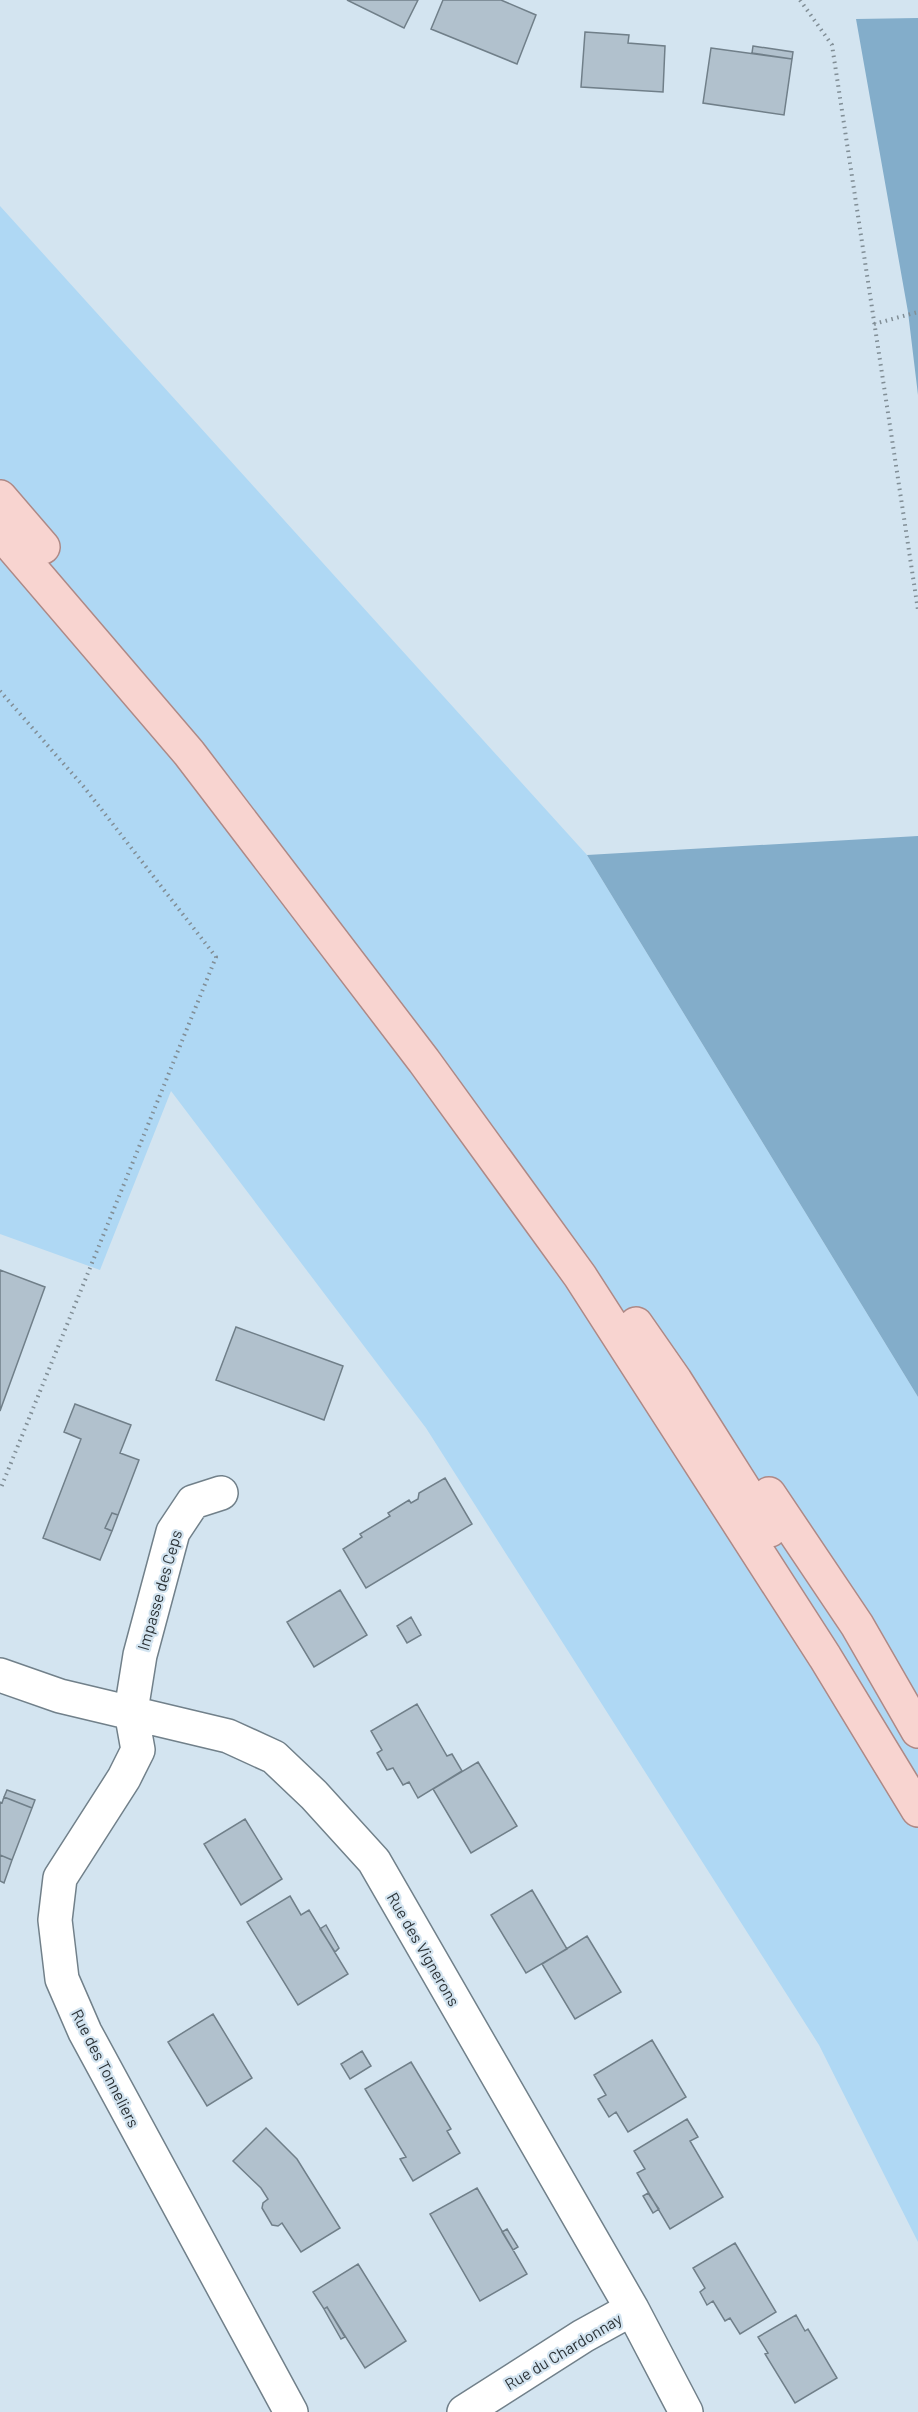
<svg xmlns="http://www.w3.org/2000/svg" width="918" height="2412" font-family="Barlow,sans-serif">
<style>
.green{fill:#afd8f4}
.forest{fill:#83adca}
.building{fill:#b1c1cd;stroke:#707f89;stroke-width:1.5}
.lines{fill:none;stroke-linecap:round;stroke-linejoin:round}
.minor-casing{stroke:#71808a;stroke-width:36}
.major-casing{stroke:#ae8986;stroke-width:36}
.path{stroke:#818e96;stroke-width:4;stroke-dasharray:1.5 4.5;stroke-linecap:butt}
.minor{stroke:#fff;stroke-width:33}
.major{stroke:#f8d4d0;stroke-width:33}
.labels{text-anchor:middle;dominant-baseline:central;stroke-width:4.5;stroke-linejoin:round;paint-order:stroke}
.street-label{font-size:16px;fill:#2c3337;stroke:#d3e4f0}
</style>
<rect width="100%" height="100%" fill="#d3e4f0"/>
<!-- green -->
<path class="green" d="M0,206L587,855L918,1397V2242L819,2045L426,1428L171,1091L100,1270L0,1234Z"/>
<!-- forest -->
<path class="forest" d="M918,18V395L908,312L856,19Z
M918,836V1397L587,855Z"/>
<!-- building -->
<path class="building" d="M347,0H418L404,28Z
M443,0H501L536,15L517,64L431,29Z
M585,32L629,35L628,43L665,46L663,92L581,87Z
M753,46L793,52L792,59L752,53Z
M711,48L792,59L784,115L703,103Z
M0,1270L45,1287L0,1411Z
M236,1327L343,1366L324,1420L216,1380Z
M75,1404L131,1425L120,1453L139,1460L118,1515L112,1513L105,1528L112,1531L100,1560L43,1538L81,1439L64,1432Z
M445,1478L472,1524L366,1588L343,1549L362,1537L360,1534L390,1516L388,1513L409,1500L411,1503L418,1499L419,1493Z
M112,1513L118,1515L112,1531L105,1528Z
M340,1590L367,1635L314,1667L287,1622Z
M411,1617L421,1635L407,1643L397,1626Z
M417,1704L447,1756L452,1754L462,1771L418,1798L409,1782L403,1785L393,1768L387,1770L377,1753L382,1750L371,1731Z
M478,1762L517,1826L471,1853L433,1789Z
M7,1790L35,1800L32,1808L4,1797Z
M4,1797L32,1808L12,1860L0,1855V1802L2,1803Z
M245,1819L282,1879L241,1905L204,1844Z
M0,1855L12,1860L4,1883L0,1881Z
M532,1890L567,1949L526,1973L491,1915Z
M290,1896L301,1915L309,1910L348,1974L298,2005L247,1922Z
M326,1925L339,1948L335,1952L320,1929Z
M587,1936L621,1992L575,2019L542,1964Z
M213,2014L252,2078L207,2106L168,2042Z
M652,2040L686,2097L628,2132L616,2112L609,2117L598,2099L606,2095L594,2075Z
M362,2051L371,2066L350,2079L341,2064Z
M411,2062L451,2129L447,2131L460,2153L413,2181L400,2159L406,2157L365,2089Z
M687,2119L698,2137L690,2141L723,2197L670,2229L637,2173L645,2169L634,2151Z
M266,2128L297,2159L340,2228L301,2252L282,2223L278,2226L272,2225L262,2208L263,2203L268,2199L261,2188L233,2161Z
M477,2188L527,2274L480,2301L430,2214Z
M648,2193L659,2209L653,2213L643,2196Z
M507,2229L518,2247L513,2250L502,2232Z
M735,2243L776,2312L740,2334L730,2318L725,2321L713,2301L707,2305L700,2292L705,2288L693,2268Z
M358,2264L406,2341L365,2368L327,2307L324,2309L313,2292Z
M327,2307L345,2337L341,2339L324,2309Z
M796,2315L805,2331L808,2329L837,2378L795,2403L765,2354L768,2353L758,2337Z"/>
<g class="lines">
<!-- minor casing -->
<g class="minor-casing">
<path id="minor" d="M221,1493L193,1502L173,1532L140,1655L131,1711L138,1750L124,1778L60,1878L55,1920L62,1979L85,2032L291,2412
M0,1675L60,1696L228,1736L274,1757L314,1795L374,1861L632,2309L686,2412
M464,2412L583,2336L632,2309"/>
</g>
<!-- major casing -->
<g class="major-casing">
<path id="major" d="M0,497L43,547
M0,532L189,753L424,1061L580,1276L825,1657L918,1810
M636,1324L675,1380L770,1530
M769,1494L857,1625L918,1731"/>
</g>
<!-- path -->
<path class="path" d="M800,0L832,45L918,610
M874,324L918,312
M0,691L84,787L216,957L0,1490"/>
<!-- minor -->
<use href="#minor" class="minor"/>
<!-- major -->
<use href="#major" class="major"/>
</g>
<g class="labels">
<!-- street labels -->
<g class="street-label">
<text transform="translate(159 1590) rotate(-74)">Impasse des Ceps</text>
<text transform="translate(424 1949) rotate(60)">Rue des Vignerons</text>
<text transform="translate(106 2068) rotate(63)">Rue des Tonneliers</text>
<text transform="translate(563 2351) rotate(-31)">Rue du Chardonnay</text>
</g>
</g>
</svg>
